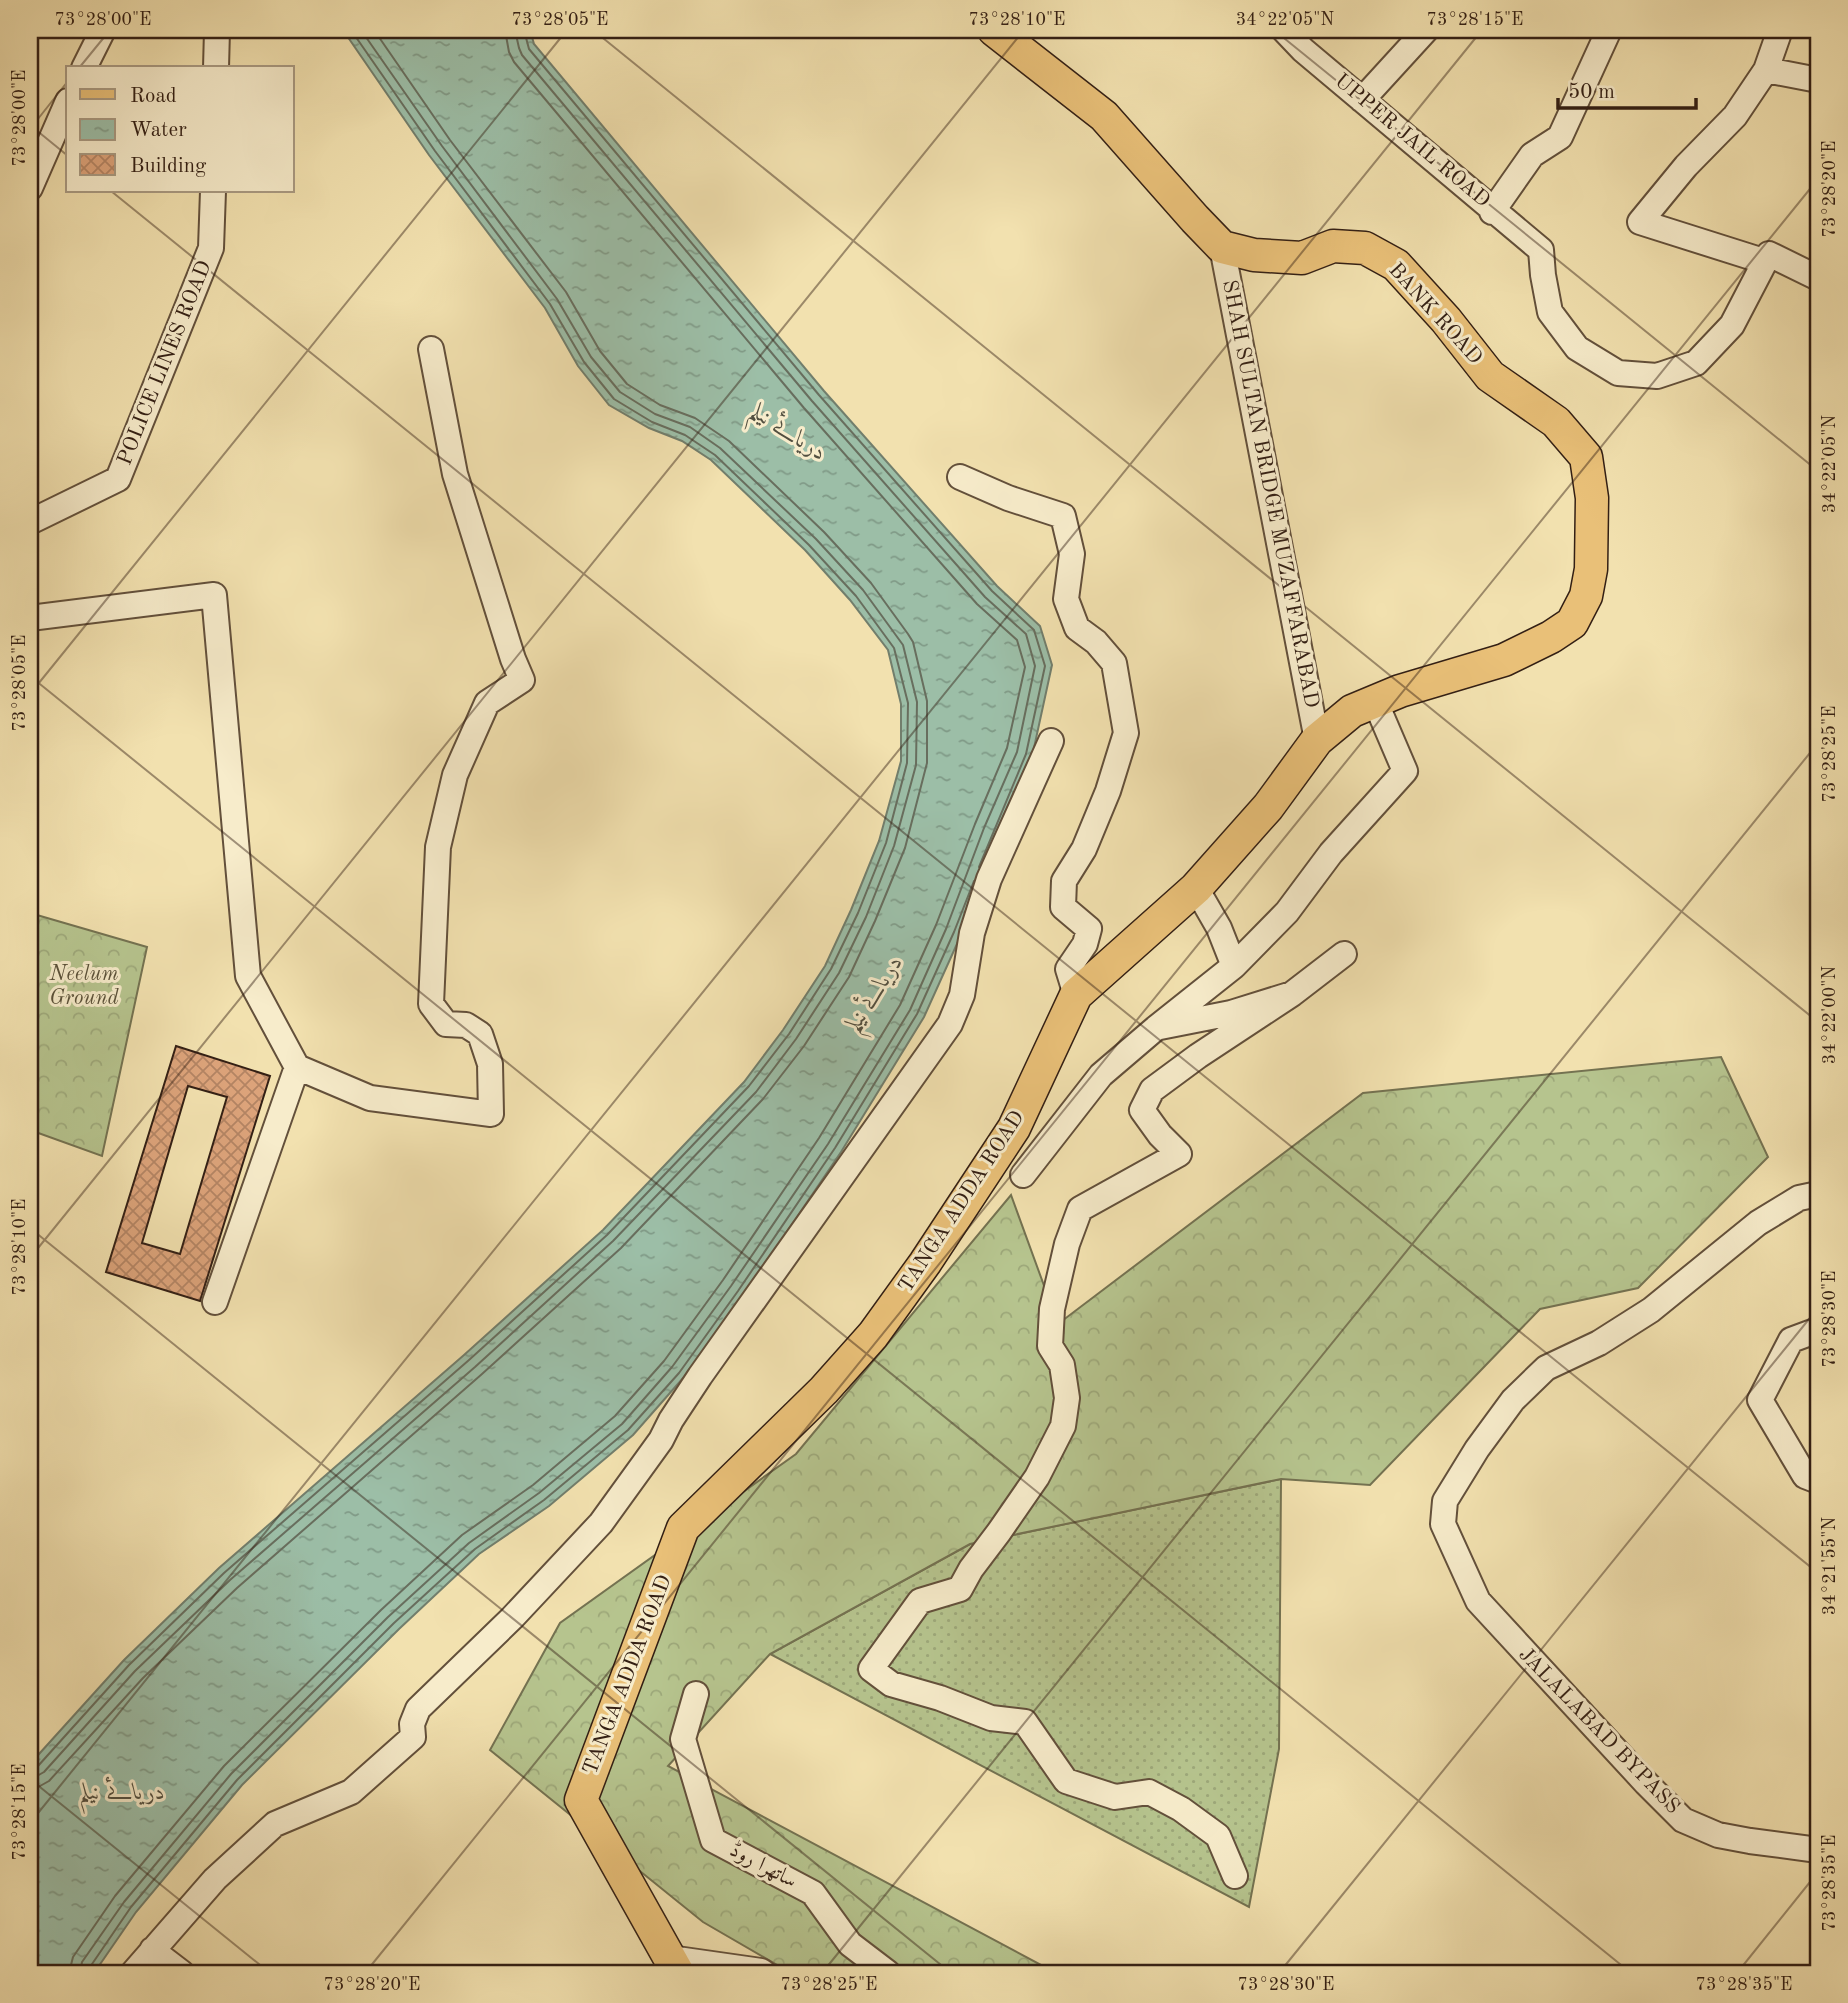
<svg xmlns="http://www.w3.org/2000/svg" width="1848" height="2003" font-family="'Old Standard TT',Amiri,serif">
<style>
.grass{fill:url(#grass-dots);stroke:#747251;stroke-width:2}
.forest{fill:url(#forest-crowns);stroke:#747251;stroke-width:2}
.water{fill:url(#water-ripples);stroke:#727e6c;stroke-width:2}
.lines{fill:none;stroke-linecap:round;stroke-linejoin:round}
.shore{stroke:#686e5e;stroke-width:2}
.building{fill:url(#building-cross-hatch);stroke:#331f14;stroke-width:2;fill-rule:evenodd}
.minor-casing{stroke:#63503b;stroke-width:28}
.major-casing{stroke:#331f14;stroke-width:35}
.minor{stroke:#f7eccb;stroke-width:24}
.major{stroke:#e9c078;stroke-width:32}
.ticks{fill:none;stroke:#331f14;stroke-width:2;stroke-opacity:0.45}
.labels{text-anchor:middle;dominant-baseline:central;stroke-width:6;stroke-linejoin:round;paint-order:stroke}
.street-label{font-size:21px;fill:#331f14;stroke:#f7eccb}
.park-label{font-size:21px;font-style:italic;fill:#5a5139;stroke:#f7eccb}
.water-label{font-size:23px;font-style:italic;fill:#524f40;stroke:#f7eccb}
.neatline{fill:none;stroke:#331f14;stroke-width:2.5}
.ticks-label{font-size:18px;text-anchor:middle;fill:#331f14}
</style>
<defs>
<pattern id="grass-dots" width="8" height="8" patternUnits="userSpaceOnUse" patternTransform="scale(1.75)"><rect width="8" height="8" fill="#b6c48e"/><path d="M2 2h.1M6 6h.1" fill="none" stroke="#9da87a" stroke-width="1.8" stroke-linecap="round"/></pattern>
<pattern id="forest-crowns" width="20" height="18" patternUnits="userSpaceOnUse" patternTransform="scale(1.75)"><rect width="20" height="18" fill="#b6c48e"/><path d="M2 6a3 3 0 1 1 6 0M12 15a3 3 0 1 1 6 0" fill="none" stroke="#9da87a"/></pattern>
<pattern id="water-ripples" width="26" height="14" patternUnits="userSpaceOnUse" patternTransform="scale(1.75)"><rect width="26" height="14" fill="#9cbea7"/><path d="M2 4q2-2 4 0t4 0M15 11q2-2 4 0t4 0" fill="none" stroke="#809a87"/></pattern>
<pattern id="building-cross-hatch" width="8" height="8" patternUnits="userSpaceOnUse" patternTransform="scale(1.75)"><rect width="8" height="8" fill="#dca37a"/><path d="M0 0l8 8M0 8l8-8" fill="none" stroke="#b38463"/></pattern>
</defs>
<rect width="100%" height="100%" fill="#f2e1af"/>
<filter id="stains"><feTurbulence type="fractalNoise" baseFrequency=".00286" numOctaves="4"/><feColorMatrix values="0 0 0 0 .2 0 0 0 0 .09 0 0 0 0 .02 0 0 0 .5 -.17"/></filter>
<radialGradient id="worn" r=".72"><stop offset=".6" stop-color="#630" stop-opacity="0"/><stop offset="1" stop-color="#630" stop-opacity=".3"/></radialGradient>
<!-- grass -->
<path class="grass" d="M1281,1479L1279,1749L1249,1907L770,1654L970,1544Z"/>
<!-- forest -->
<path class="forest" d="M30,913L147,947L102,1156L30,1130Z
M1721,1057L1768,1157L1638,1288L1540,1309L1370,1485L1281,1479L970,1544L770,1654L668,1766L1056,1973H791L703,1922L490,1750L560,1623L796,1454L1011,1195L1058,1324L1363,1093Z"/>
<!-- water -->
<path class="water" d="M343,30H530L534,44L824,391L997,586L1040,626L1052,665L1032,757L961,935L924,1017L841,1152L744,1295L684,1377L633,1435L549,1506L479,1554L399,1629L242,1785L136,1912L94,1973H30V1764L124,1660L219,1568L464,1355L603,1230L744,1082L783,1030L825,966L851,910L879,841L901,761V704L888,650L850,600L805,550L711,460L682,441L649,428L609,405L578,366L545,308L429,155Z"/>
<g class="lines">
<!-- shore -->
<path class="shore" d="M524,30L529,49L819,395L992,591L1034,630L1045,666L1026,754L979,867
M30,1768L38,1766L129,1665L224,1573L469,1360L607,1235L749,1086L789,1034L831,969L858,913L886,843L907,763L908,703L894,648L856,596L809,545L715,455L685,435L652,422L614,399L584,362L550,304L435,151L351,30
M30,1777L37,1776L44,1772L135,1671L230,1580L475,1367L613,1241L756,1092L796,1039L839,973L866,917L894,846L916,765L917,702L903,645L863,590L816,539L720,448L690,427L655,414L620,392L591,357L557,299L442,146L361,30
M30,1788L40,1786L49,1781L143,1678L237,1588L482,1374L621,1248L763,1099L804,1046L849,977L875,921L905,848L927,763V701L913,642L908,634L871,583L824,532L729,441L695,418L660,405L627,384L600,351L566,292L450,140L374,30
M69,1973L73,1957L115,1896L224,1766L381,1610L462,1535L533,1485L615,1416L664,1361L723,1280L819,1138L900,1005L936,925L975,824L1007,748L1025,667L1017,640L977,604L804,408L514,62L509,52L505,30
M80,1973L82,1962L124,1902L231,1774L388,1617L469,1543L539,1493L622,1424L672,1367L731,1286L828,1144L910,1010L946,929L984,828L1017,752L1035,666L1026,634L985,597L812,401L522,55L519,48L515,30
M89,1973L90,1967L131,1907L237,1780L394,1623L475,1549L544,1500L628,1430L679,1373L738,1291L835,1148L917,1014L954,932L974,881"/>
</g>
<!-- building -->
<path class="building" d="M176,1046L270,1076L200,1301L106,1272ZM188,1086L227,1097L180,1254L142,1243Z"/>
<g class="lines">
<!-- minor casing -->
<g class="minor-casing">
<path id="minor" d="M1284,30L1303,50L1541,250L1543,275L1550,312L1577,348L1618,373L1657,376L1696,363L1732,325L1769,254L1818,278
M84,68L103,30
M216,68L217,30
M1766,70L1818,80
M1362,100L1426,30
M30,188L68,101
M1492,212L1532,155L1560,137L1609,30
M1222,247L1317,740
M1757,259L1640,222L1686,166L1735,116L1766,70L1780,30
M960,477L1008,498L1063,516L1072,554L1066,599L1077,628L1096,642L1114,663L1126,733L1108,791L1084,849L1064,881L1063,907L1089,929L1085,944L1068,969L1076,995
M30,522L118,479L211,248L213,191
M30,618L214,595L248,976L297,1067L215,1302
M1234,966L1287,912L1331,853L1405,771L1375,701
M1160,1027L1231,1013L1292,994L1344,954
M297,1067L370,1098L491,1114L490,1064L480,1034L466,1025L446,1024L431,1004L438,847L455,775L487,703L522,680L513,659L455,474L431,349
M1023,1175L1101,1075L1156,1028L1234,966L1219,928L1196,888
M1818,1194L1799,1198L1758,1223L1651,1310L1599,1343L1546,1368L1513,1400L1477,1449L1445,1501L1443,1524L1478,1601L1646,1783L1683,1820L1718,1835L1750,1841L1818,1850
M1818,1330L1791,1340L1760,1400L1805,1476L1818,1481
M696,1694L683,1739L713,1840L813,1893L850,1944L888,1973
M1235,1876L1218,1836L1181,1809L1149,1792L1115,1797L1066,1781L1025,1722L991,1718L940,1698L891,1684L871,1669L920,1601L960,1589L971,1569L999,1532L1037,1477L1063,1426L1067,1398L1062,1365L1050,1346L1052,1309L1067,1244L1080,1209L1179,1154L1160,1135L1142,1110L1152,1090L1198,1056L1292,994
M152,1950L182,1973
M670,1958L761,1971L764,1973
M133,1973L215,1879L275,1824L351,1792L413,1737L412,1724L418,1709L512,1618L601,1523L661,1440L671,1420L700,1376L950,1024L962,995L972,933L989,879L1051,741"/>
</g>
<!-- major casing -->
<g class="major-casing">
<path id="major" d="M678,1973L581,1800L683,1528L824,1390L873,1335L925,1263L1014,1128L1076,995L1196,888L1268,807L1317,740L1352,711L1400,691L1504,660L1551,637L1572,623L1586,596L1591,569L1592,498L1586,457L1556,422L1490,376L1446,320L1396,265L1365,248L1333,246L1302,258L1254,255L1222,247L1195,219L1104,116L994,30"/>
</g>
<!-- minor -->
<use href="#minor" class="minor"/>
<!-- major -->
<use href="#major" class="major"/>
</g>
<!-- ticks -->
<path class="ticks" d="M593,30L1818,1022M1274,30L1818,471M79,68L110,30M30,125L68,156M30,129L68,81M111,191L1818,1573M30,676L1631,1973M30,694L567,30M30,1228L951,1973M30,1258L1024,30M30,1779L270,1973M30,1823L1482,30M365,1973L1818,179M822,1973L1818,743M1279,1973L1818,1308M1737,1973L1818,1872"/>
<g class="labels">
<!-- street labels -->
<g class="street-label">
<text transform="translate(1412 141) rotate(40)">UPPER JAIL ROAD</text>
<text transform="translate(1435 314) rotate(48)">BANK ROAD</text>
<text transform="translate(165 363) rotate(-68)">POLICE LINES ROAD</text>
<text transform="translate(1270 494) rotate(79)">SHAH SULTAN BRIDGE MUZAFFARABAD</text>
<text transform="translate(962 1202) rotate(-57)">TANGA ADDA ROAD</text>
<text transform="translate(628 1675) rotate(-69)">TANGA ADDA ROAD</text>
<text transform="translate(1599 1731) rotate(46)">JALALABAD BYPASS</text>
<text transform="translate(763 1866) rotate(28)">ساتھرا روڈ</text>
</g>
<!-- park labels -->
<g class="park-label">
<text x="84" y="974">Neelum<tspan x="84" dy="24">Ground</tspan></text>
</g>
<!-- water labels -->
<g class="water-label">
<text transform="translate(788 432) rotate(33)">دریائے نیلم</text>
<text transform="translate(874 994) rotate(-57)">دریائے نیلم</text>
<text x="122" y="1792">دریائے نیلم</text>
</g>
</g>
<!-- margin -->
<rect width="1848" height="2003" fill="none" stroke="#f2e1af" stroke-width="77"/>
<!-- legend -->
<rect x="66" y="66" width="228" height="126" fill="#f7eccb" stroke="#a99a82" stroke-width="2"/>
<rect x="80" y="89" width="35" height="10" fill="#e9c078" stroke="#a99a82" stroke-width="2"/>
<text x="130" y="102" font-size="21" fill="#331f14">Road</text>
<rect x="80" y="119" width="35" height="21" fill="url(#water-ripples)" stroke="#a99a82" stroke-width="2"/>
<text x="130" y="136" font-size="21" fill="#331f14">Water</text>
<rect x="80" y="154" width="35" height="21" fill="url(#building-cross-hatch)" stroke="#a99a82" stroke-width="2"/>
<text x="130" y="172" font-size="21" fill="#331f14">Building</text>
<!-- scale -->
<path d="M1558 98v10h138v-10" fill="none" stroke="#331f14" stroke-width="3.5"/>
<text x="1568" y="98" font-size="21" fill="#331f14" stroke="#f7eccb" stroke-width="5" paint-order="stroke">50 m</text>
<rect x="38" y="38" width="1772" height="1927" class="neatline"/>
<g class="ticks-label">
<text x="103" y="25">73°28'00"E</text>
<text x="560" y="25">73°28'05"E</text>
<text x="1017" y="25">73°28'10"E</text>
<text x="1285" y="25">34°22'05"N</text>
<text x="1475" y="25">73°28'15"E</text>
<text transform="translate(19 118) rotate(-90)" y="6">73°28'00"E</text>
<text transform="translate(1829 189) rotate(-90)" y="6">73°28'20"E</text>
<text transform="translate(1829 464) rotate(-90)" y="6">34°22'05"N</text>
<text transform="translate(19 683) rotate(-90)" y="6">73°28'05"E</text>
<text transform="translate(1829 754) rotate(-90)" y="6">73°28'25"E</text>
<text transform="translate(1829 1015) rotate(-90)" y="6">34°22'00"N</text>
<text transform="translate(19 1247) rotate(-90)" y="6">73°28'10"E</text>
<text transform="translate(1829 1319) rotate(-90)" y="6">73°28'30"E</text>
<text transform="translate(1829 1566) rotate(-90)" y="6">34°21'55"N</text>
<text transform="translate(19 1812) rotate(-90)" y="6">73°28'15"E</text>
<text transform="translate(1829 1883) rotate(-90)" y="6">73°28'35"E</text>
<text x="372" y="1990">73°28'20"E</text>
<text x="829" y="1990">73°28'25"E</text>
<text x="1286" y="1990">73°28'30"E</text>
<text x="1744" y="1990">73°28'35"E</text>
</g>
<rect width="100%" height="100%" filter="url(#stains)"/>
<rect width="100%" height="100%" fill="url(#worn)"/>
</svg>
